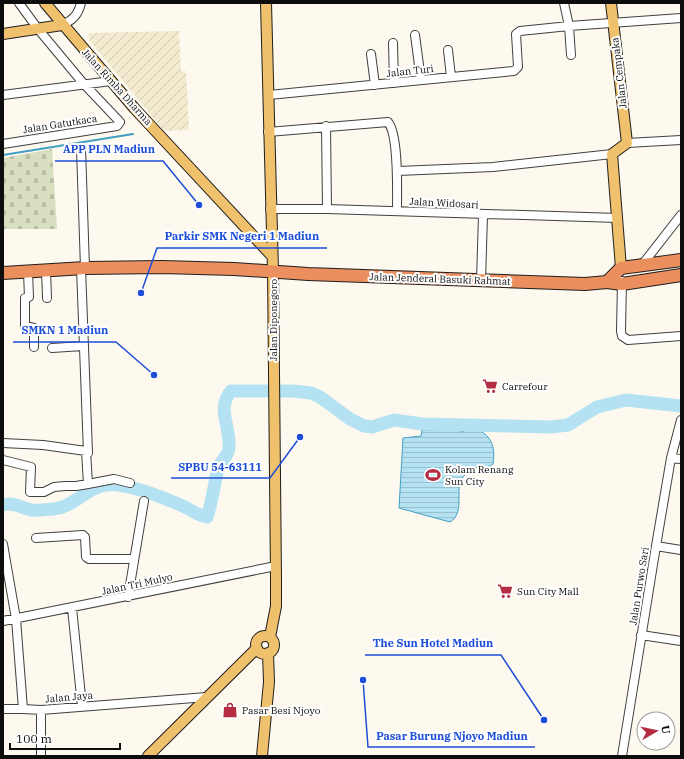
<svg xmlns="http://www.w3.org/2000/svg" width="684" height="759" font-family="'IBM Plex Serif',serif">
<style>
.farmland{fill:url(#farmland-furrows)}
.cemetery{fill:url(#cemetery-stones)}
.water{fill:url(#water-rules);stroke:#419fc5}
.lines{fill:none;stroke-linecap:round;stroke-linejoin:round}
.stream{stroke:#419fc5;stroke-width:2}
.river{stroke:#b5e2f2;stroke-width:13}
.minor-casing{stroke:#404040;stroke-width:10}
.major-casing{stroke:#1e1e1e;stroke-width:12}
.highway-casing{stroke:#1e1e1e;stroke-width:14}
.minor{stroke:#fff;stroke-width:8}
.major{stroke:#f0c16c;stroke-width:10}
.highway{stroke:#eb8f5e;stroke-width:12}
.labels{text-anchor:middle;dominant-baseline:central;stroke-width:4;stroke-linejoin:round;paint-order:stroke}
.street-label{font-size:10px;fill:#0d0d0d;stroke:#fff}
.poi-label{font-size:10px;fill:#0d0d0d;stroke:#fff;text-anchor:start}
.leader{fill:none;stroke:#1d4ed8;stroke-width:1.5}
.callout-dot{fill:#1d4ed8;stroke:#fff;stroke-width:1.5}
.callout-label{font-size:11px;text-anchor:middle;font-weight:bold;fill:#1d4ed8;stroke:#fff;stroke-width:4;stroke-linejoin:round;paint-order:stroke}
</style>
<defs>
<pattern id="farmland-furrows" width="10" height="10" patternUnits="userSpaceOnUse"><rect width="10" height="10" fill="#f2ebcf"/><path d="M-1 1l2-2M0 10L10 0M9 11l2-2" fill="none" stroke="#cec8b1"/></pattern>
<pattern id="cemetery-stones" width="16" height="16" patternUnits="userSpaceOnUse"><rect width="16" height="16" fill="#d8dec0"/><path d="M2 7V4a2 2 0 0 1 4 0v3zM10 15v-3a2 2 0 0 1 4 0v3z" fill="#b8bda4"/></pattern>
<pattern id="water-rules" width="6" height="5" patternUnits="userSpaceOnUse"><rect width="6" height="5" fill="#b5e2f2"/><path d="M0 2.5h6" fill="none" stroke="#9ac1ce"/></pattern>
</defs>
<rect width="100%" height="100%" fill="#fef9ee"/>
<!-- farmland -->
<path class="farmland" d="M179,31L181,71H186L189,130L164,131L89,40L88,33Z"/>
<!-- cemetery -->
<path class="cemetery" d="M52,149L57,229H3V158Z"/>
<!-- water -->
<path class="water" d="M451,426L460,427L461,432L473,428C491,433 496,447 493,464C487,469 482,465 475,468C472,469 468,473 465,475C452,485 467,512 450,522L399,508L403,438L421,436L422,430H449Z"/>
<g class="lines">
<!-- stream -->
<path class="stream" d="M3,155L133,134"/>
<!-- river -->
<path class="river" d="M3,505C13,501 23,509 32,510C39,511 47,509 54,509C74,507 87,487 106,485C128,482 165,498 185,507C193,511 198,516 207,517C212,502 214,485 218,469C220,461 228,457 229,448C231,428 216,408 231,391H293L311,393L320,397L350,419L364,426L372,427L394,420L422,424L551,427L568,425L597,407L626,400L681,406"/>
<!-- minor casing -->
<g class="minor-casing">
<path id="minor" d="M564,3L569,26L571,55
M62,25C73,20 78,15 81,3
M415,35L421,80
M393,43L394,83
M448,50L451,77
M371,54L375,85
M3,95L111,81
M269,95L514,71L518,67L516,34L520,31L569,26L681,18
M326,126L327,209
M268,132L388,122C399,135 397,193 397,211
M627,143L681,140
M3,144L117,126L120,122L83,83L38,29L19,3
M81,148L85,268
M398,171L493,167L612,154
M270,209H327L618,218
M642,265L681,215
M81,268L88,453
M46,270L47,298
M28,272L29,297L25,298V326L34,328V347
M481,281L483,215
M622,281L621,331L622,336L628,340L681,336
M52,348L83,346
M3,443L43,445L86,451L88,484L76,486H65L54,487L44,492H30L31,467L3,460
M671,458L681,459
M88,484L114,479L130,483
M36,538L83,535L85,537L86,557L89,559H133
M3,544L16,619L23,709L41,710L207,697
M656,546L681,550
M128,597L144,501
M72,608L82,706
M3,621L276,566
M641,635L681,641
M3,709H23
M41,756V710
M622,756L656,546L671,458L681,420"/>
</g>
<!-- major casing -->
<g class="major-casing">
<path id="major" d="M45,3L135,109L272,256
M266,3L273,271L276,578V606L270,637
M611,3L627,143L612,154L621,268
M3,34L62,25
M256 645a9 9 0 1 1 18 0a9 9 0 1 1-18 0Z
M148,756L257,648
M262,756L269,682L268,653"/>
</g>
<!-- highway casing -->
<g class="highway-casing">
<path id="highway" d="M3,273L85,268L162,267L234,269L308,274L585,284L607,282L622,284L681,275
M607,282L621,268L681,260"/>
</g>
<!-- minor -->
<use href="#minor" class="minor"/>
<!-- major -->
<use href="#major" class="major"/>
<!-- highway -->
<use href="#highway" class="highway"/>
</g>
<!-- icons -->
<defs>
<g id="supermarket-bare" transform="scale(1.2)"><path d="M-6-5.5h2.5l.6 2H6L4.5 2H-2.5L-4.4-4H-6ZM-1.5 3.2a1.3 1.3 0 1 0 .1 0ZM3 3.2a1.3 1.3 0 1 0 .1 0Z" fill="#b42d43" stroke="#fff" stroke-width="2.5" paint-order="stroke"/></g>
<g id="stadium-bare" transform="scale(1.2)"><path d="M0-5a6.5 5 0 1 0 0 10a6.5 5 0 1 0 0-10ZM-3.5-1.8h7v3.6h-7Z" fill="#b42d43" stroke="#fff" stroke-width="2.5" paint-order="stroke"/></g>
<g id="shop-bare" transform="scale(1.2)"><path d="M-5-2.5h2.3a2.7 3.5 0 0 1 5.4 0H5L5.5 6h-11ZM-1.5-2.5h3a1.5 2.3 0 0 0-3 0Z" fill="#b42d43" stroke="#fff" stroke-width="2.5" paint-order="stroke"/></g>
</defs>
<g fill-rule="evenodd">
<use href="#supermarket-bare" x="490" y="386"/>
<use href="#stadium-bare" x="433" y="475"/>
<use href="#supermarket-bare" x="505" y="591"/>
<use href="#shop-bare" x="230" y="710"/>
</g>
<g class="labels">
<!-- street labels -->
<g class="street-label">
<text transform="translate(410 71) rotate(-6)">Jalan Turi</text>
<text transform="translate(619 73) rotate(-97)">Jalan Cempaka</text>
<text transform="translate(117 87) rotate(48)">Jalan Rimba Dharma</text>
<text transform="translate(60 124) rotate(-9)">Jalan Gatutkaca</text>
<text transform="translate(444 203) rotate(3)">Jalan Widosari</text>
<text transform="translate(440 279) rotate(2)">Jalan Jenderal Basuki Rahmat</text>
<text transform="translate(273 320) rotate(-90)">Jalan Diponegoro</text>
<text transform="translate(137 584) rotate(-12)">Jalan Tri Mulyo</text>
<text transform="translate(639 586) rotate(-81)">Jalan Purwo Sari</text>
<text transform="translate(69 697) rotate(-5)">Jalan Jaya</text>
</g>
<!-- poi labels -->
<g class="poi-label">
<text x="502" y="386">Carrefour</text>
<text x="445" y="469">Kolam Renang<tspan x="445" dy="12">Sun City</tspan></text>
<text x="517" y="591">Sun City Mall</text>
<text x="242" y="710">Pasar Besi Njoyo</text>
</g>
</g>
<!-- callouts -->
<path class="leader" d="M199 205L163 161H55M141 293L157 248H327M154 375L116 342H13M300 437L270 478H171M544 720L501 655H365M363 680L368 747H535"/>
<g class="callout-dot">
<circle cx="199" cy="205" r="4"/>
<circle cx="141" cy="293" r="4"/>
<circle cx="154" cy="375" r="4"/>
<circle cx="300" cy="437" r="4"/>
<circle cx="544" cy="720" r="4"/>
<circle cx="363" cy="680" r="4"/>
</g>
<g class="callout-label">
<text x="109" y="153">APP PLN Madiun</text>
<text x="242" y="240">Parkir SMK Negeri 1 Madiun</text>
<text x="65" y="334">SMKN 1 Madiun</text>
<text x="220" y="471">SPBU 54-63111</text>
<text x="433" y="647">The Sun Hotel Madiun</text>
<text x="452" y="740">Pasar Burung Njoyo Madiun</text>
</g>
<!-- border -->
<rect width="684" height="759" fill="none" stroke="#0d0d0d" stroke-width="8"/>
<!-- north arrow -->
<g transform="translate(656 731) rotate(81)"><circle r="19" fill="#ffffff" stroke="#9e9e9e"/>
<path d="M0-3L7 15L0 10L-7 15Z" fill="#b42d43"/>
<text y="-6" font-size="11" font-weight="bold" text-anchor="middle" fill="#0d0d0d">U</text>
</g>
<!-- scale -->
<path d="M10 743v6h110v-6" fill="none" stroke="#0d0d0d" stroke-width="2"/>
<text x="16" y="743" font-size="12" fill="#0d0d0d" stroke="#ffffff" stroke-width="3" paint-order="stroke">100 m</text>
</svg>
